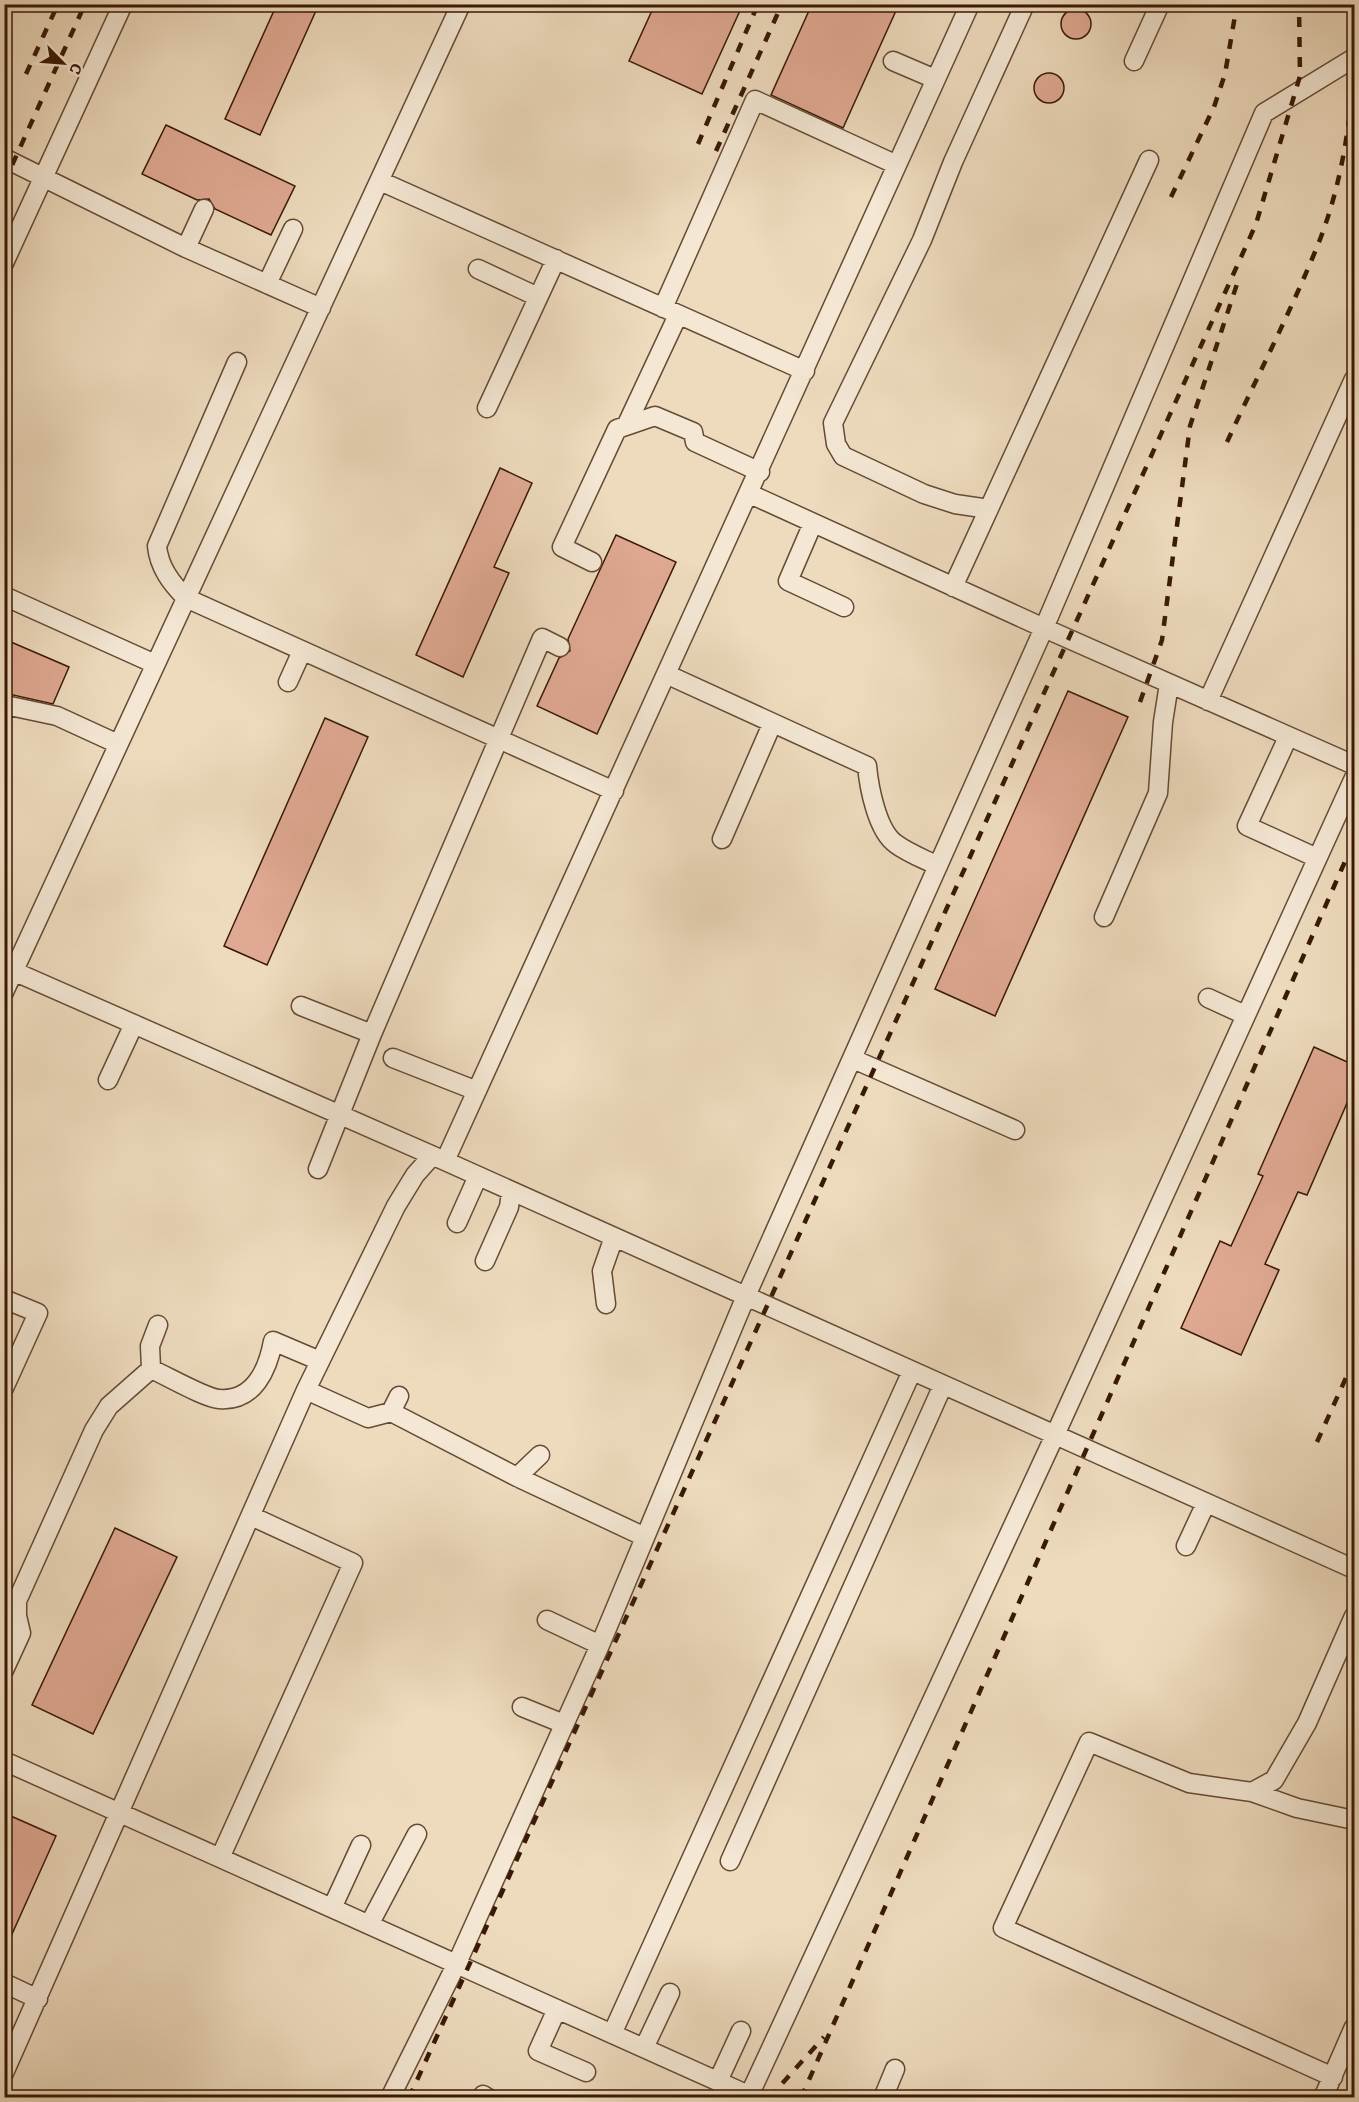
<svg xmlns="http://www.w3.org/2000/svg" width="1359" height="2102" font-family="Alegreya,serif">
<style>
.building{fill:#e0a993;stroke:#381905;stroke-width:1.5}
.lines{fill:none;stroke-linecap:round;stroke-linejoin:round}
.minor-casing{stroke:#664a33;stroke-width:21}
.minor{stroke:#f4e8d5;stroke-width:18}
.rail{stroke:#381905;stroke-width:4.5;stroke-dasharray:10 10;stroke-linecap:butt}
</style>
<rect width="100%" height="100%" fill="#eedbbe"/>
<filter id="stains"><feTurbulence type="fractalNoise" baseFrequency=".00333" numOctaves="4"/><feColorMatrix values="0 0 0 0 .2 0 0 0 0 .09 0 0 0 0 .02 0 0 0 .5 -.17"/></filter>
<radialGradient id="worn" r=".72"><stop offset=".6" stop-color="#630" stop-opacity="0"/><stop offset="1" stop-color="#630" stop-opacity=".3"/></radialGradient>
<!-- building -->
<path class="building" d="M277,4H319L260,135L225,119Z
M655,4H743L702,94L629,61Z
M812,4H899L843,128L771,95Z
M1061 24a15 15 0 1 1 30 0a15 15 0 1 1-30 0Z
M1034 88a15 15 0 1 1 30 0a15 15 0 1 1-30 0Z
M166,125L295,186L271,235L215,209L209,199L197,200L142,174Z
M500,468L532,483L494,567L509,573L463,677L416,655Z
M616,535L676,562L597,734L537,706L559,658L570,651L568,639Z
M4,639L69,667L53,704L4,693Z
M1068,691L1128,717L995,1016L935,989Z
M325,718L368,737L267,965L224,946Z
M1314,1047L1354,1065V1087L1307,1195L1298,1192L1265,1264L1279,1270L1241,1355L1181,1328L1220,1241L1231,1246L1263,1176L1258,1174Z
M115,1528L177,1557L93,1734L32,1705Z
M4,1813L56,1836L4,1952Z"/>
<g class="lines">
<!-- minor casing -->
<g class="minor-casing">
<path id="minor" d="M893,61L935,79
M1134,61L1160,4
M4,158L186,248L321,308
M380,181L805,371
M186,248L204,209
M4,263L123,4
M478,269L538,297
M267,284L293,229
M663,308L755,100L897,165
M237,362L157,546C159,567 171,583 186,598L614,791
M487,408L556,259
M627,424L678,315
M750,494L1044,628L1354,765
M989,509L955,504L924,494L843,456L836,444L833,423L922,240L953,162L1025,4
M813,523L788,581L844,607
M592,562L562,547L617,429L655,416L693,432L695,442L760,472
M953,587L1149,160
M4,596L155,664
M666,674L867,766C869,787 877,831 896,844C908,853 924,859 938,866
M288,682L302,651
M1208,701L1354,379
M4,710L10,706L57,716L118,744
M1288,737L1247,826L1317,858
M722,839L772,724
M1104,917L1158,793L1163,722L1169,684
M4,967L445,1161L1354,1569
M4,992L461,4
M1208,998L1245,1015
M301,1006L372,1034
M393,1058L477,1091
M853,1059L1015,1130
M108,1080L134,1024
M445,1161L970,4
M318,1169L372,1034L542,638L560,647
M457,1223L478,1176
M485,1261L509,1207L511,1191
M4,1299L38,1313L4,1388
M606,1304L602,1271L614,1237
M158,1325L150,1346L151,1369C167,1376 205,1398 219,1399C254,1402 268,1369 273,1341L320,1361
M306,1390L368,1418L391,1412L399,1396
M391,1412L517,1477L645,1537
M517,1477L540,1455
M1186,1546L1206,1503
M547,1620L600,1645
M4,1670L21,1633L17,1616V1601L94,1430L109,1406L151,1369
M522,1707L564,1724
M4,1761L755,2098
M1252,1792L1297,1808L1354,1820
M220,1858L353,1563L251,1516
M730,1861L943,1385
M332,1908L361,1845
M370,1923L417,1834
M4,1983L38,1999
M557,2009L538,2051L586,2072
M612,2034L912,1371
M644,2048L670,1993
M4,2073L306,1390L396,1206L415,1175L432,1156
M1333,2077L1003,1928L1089,1742L1189,1783L1252,1792L1274,1780L1307,1723L1354,1616
M718,2081L741,2031
M483,2095L488,2098
M390,2098L457,1963L600,1645L746,1296L1044,628L1264,113L1354,58
M748,2098L1055,1435L1354,778
M883,2098L895,2069
M1323,2098L1354,2027"/>
</g>
<!-- minor -->
<use href="#minor" class="minor"/>
<!-- rail -->
<path class="rail" d="M1353,4L1354,19
M26,74L58,4
M698,144L758,4
M716,151L782,4
M4,183L85,4
M1171,197L1214,107L1225,74L1237,4
M1227,442C1257,377 1290,313 1317,247C1340,191 1350,128 1354,69
M1140,702L1162,640L1190,426L1237,284
M1317,1442L1354,1360
M409,2098L1256,224L1300,76L1299,4
M769,2098L824,2037
M801,2098L1354,841"/>
</g>
<!-- margin -->
<rect width="1359" height="2102" fill="none" stroke="#eedbbe" stroke-width="24"/>
<rect x="6" y="6" width="1347" height="2090" fill="none" stroke="#381905" stroke-width="3"/>
<rect x="12" y="12" width="1335" height="2078" fill="none" stroke="#381905" stroke-width="1.5"/>
<!-- north arrow -->
<g transform="translate(63 63) rotate(115)" stroke="#f4e8d5" stroke-width="4.5" paint-order="stroke">
<path d="M0-4.5L10 22L0 15L-10 22Z" fill="#381905"/>
<text y="-9" font-size="16" font-weight="bold" text-anchor="middle" fill="#381905">С</text>
</g>
<rect width="100%" height="100%" filter="url(#stains)"/>
<rect width="100%" height="100%" fill="url(#worn)"/>
</svg>
